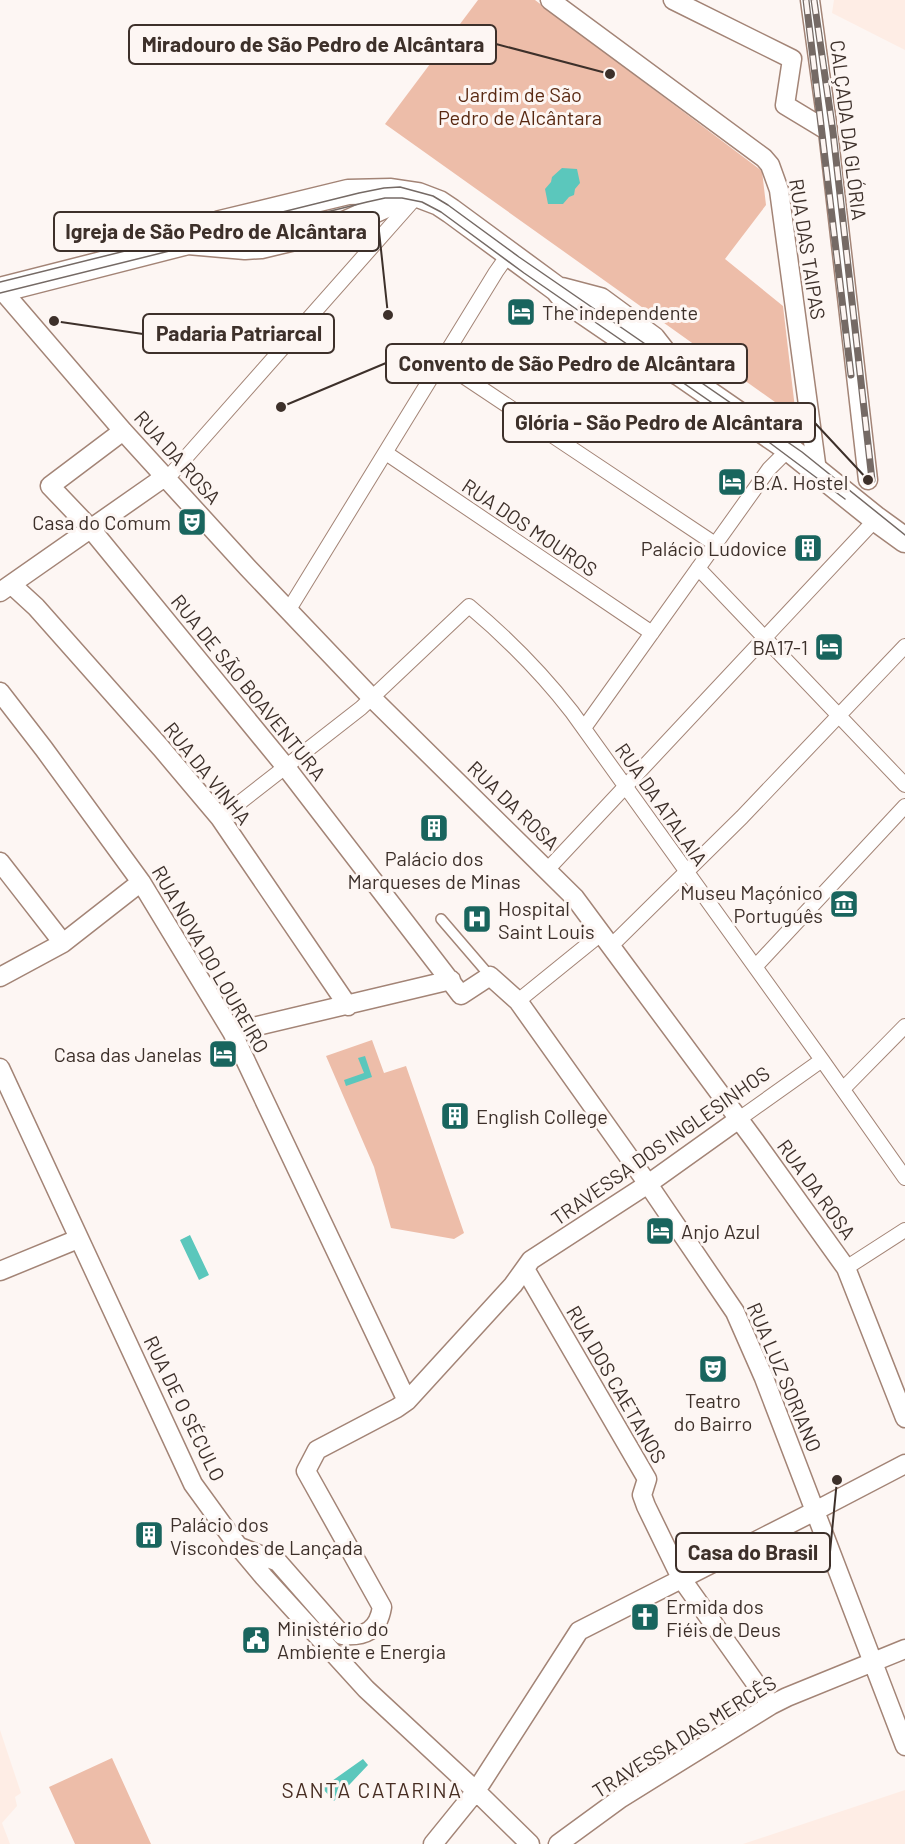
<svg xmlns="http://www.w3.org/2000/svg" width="905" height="1844" font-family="Barlow,sans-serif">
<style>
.built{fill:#feede5}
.green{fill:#edbda9}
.water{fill:#5bc7bc}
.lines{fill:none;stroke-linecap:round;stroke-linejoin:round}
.service-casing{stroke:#a38476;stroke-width:12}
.pedestrian-casing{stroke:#a38476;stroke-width:16}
.minor-casing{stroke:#a38476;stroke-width:21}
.secondary-casing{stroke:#a38476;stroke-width:27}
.service{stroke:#fff;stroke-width:9}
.pedestrian{stroke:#fff;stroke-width:14}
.minor{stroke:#fff;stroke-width:18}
.secondary{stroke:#fff;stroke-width:24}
.tram{stroke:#756a65;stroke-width:1.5}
.rail-casing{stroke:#756a65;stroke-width:7}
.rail{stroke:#fdf6f3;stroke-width:4.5;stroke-dasharray:14;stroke-linecap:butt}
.labels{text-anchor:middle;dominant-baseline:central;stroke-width:6;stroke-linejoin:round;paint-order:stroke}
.park-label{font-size:20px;fill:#592912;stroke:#fdf6f3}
.street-label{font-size:20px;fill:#3d302a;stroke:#fdf6f3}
.poi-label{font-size:20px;fill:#3d302a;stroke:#fdf6f3;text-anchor:start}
.neighbourhood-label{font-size:21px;letter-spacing:1.5px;fill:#482e23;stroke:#fdf6f3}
.leader{fill:none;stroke:#3d302a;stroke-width:2}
.callout-dot{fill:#3d302a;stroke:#fdf6f3;stroke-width:2}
.callout{fill:#fdf6f3;stroke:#3d302a;stroke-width:2}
.callout-label{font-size:21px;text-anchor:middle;font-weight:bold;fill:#3d302a}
</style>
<rect width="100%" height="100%" fill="#fdf6f3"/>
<!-- built -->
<path class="built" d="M834,0H905V50L832,13Z
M0,1730L21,1793L15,1797L17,1806L2,1823L10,1844H0Z
M905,1790V1844H743Z"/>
<!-- green -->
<path class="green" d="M478,0H535L762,171L766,205L725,259L783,306L796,417L385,124Z
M372,1040L384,1073L406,1066L464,1233L454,1239L391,1228L374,1167L326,1056Z
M112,1758L151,1844H75L49,1787Z"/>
<!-- water -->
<path class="water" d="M562,168L577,169L580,183L575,189L574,195L569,197L563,204H548L545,189L551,182L552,177Z
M365,1056L372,1077L346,1086L344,1080L364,1073L358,1058Z
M190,1235L209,1275L199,1280L180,1240Z
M363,1759L368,1765L334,1801L322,1788Z"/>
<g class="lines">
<!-- service casing -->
<g class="service-casing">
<path id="service" d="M441,919L490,976"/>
</g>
<!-- pedestrian casing -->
<g class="pedestrian-casing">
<path id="pedestrian" d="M442,362L715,544
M386,453L652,633
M166,476L173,472L417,196
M698,568L905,785
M288,611L496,272L508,255
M584,728L769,469L789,449
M220,818L361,708L469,606C507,638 541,672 572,712L822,1060L905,1178
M548,869L876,519
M612,945L742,817L905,646
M755,967L905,806
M518,1001L602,933
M843,1089L905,1026
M739,1119L822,1060
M846,1268L905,1230"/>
</g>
<!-- minor casing -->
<g class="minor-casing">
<path id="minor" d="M550,0L764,158L770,165L779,190L817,471
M673,0L792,59L785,105L828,131
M810,0L828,131L868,480
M1,289L123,431L248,568L371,697L575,898L755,1141L846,1268L905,1418
M123,431L50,486L91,529L285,766L461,995L490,976L518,1001L648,1184L735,1312L764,1378L905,1746
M12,585L36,607L161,748L220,818L348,1006
M0,592L166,476
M0,692L44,749L141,882L232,1032L407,1401
M0,862L63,943
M0,977L63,943L141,882
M232,1032L451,980
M0,1068L193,1484L238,1546L264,1577L366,1689L476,1791L530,1844
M525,1269L647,1479L642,1495L646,1506L681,1578L771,1705
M0,1271L78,1239
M240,1547L278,1562L342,1635C365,1637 378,1631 382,1607L306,1471L317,1450L397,1408L407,1401L513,1285L531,1260L648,1184L739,1119
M433,1844L476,1791L579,1631L815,1511L905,1464
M558,1844L621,1798L771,1705L787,1697L905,1649"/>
</g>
<!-- secondary casing -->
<g class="secondary-casing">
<path id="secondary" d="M188,242L245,247L261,246L333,229L402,198L410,196
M0,290L188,242L220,223L348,192L391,191L418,195L439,203L451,211L557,289L566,300L651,358L679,373L789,449L876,519L905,540
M562,290L600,300L653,339L674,366"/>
</g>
<!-- service -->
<use href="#service" class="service"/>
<!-- pedestrian -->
<use href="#pedestrian" class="pedestrian"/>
<!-- minor -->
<use href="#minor" class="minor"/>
<!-- secondary -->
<use href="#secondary" class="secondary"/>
<!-- tram -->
<path class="tram" d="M0,282L359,193L384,188L400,187L433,196L448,205L519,257L802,452L905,535
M0,293L367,202L385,198H402L422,202L441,212L524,273L766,440L845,499"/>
<!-- rail casing -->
<g class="rail-casing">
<path id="rail" d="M806,0L851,375
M814,0L833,132L872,480"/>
</g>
<!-- rail -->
<use href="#rail" class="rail"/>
</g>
<!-- icons -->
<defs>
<g id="hotel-square" transform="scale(1.5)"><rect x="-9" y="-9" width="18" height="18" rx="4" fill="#19655e" stroke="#fdf6f3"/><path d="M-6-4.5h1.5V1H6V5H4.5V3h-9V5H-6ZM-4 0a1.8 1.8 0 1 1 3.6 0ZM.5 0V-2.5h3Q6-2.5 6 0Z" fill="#fff"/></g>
<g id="theatre-square" transform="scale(1.5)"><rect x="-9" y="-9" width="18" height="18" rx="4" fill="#19655e" stroke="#fdf6f3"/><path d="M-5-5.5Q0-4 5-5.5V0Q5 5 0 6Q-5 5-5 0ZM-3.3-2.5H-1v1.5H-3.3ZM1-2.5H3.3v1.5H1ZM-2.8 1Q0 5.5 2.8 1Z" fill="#fff"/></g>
<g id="building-square" transform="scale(1.5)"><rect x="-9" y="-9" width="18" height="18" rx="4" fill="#19655e" stroke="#fdf6f3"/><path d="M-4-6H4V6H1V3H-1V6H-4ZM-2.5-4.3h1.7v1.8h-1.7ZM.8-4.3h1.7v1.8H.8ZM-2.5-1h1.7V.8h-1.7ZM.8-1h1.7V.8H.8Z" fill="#fff"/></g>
<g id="museum-square" transform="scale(1.5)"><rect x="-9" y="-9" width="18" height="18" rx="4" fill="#19655e" stroke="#fdf6f3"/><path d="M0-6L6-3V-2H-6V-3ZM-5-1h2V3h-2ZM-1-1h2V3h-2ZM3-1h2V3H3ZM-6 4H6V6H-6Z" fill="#fff"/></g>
<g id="hospital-square" transform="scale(1.5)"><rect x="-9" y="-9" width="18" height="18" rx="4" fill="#19655e" stroke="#fdf6f3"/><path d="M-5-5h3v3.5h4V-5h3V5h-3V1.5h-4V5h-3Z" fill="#fff"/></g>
<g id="church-square" transform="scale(1.5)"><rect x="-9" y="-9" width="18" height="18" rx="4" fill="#19655e" stroke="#fdf6f3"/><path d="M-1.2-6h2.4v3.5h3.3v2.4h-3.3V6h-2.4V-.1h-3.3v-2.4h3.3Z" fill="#fff"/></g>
<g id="civic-square" transform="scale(1.5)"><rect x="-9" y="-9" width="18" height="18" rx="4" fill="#19655e" stroke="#fdf6f3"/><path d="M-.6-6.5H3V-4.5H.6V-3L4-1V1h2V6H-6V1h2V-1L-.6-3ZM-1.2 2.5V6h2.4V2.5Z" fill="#fff"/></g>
</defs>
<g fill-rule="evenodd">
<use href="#hotel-square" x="521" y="312"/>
<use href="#hotel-square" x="732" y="482"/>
<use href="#theatre-square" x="192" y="522"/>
<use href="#building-square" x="808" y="548"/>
<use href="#hotel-square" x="829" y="647"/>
<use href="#building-square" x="434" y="828"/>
<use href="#museum-square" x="844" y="904"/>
<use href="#hospital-square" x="477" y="919"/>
<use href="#hotel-square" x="223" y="1054"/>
<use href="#building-square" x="455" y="1116"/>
<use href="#hotel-square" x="660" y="1231"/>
<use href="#theatre-square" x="713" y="1369"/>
<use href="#building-square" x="149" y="1535"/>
<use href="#church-square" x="645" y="1617"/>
<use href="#civic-square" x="256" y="1640"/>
</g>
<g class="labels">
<!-- park labels -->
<g class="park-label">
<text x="520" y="94">Jardim de São<tspan x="520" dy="23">Pedro de Alcântara</tspan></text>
</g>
<!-- street labels -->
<g class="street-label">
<text transform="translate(849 130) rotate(83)">CALÇADA DA GLÓRIA</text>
<text transform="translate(808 249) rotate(81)">RUA DAS TAIPAS</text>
<text transform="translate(178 457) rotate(48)">RUA DA ROSA</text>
<text transform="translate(530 527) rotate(34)">RUA DOS MOUROS</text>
<text transform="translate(249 687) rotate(51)">RUA DE SÃO BOAVENTURA</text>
<text transform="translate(208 773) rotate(51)">RUA DA VINHA</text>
<text transform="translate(662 804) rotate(55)">RUA DA ATALAIA</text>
<text transform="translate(514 805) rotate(44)">RUA DA ROSA</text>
<text transform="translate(211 959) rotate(60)">RUA NOVA DO LOUREIRO</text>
<text transform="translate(660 1145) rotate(-35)">TRAVESSA DOS INGLESINHOS</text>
<text transform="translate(817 1189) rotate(54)">RUA DA ROSA</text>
<text transform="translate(785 1377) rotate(67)">RUA LUZ SORIANO</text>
<text transform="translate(617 1384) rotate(60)">RUA DOS CAETANOS</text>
<text transform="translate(185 1408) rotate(64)">RUA DE O SÉCULO</text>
<text transform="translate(684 1736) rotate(-32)">TRAVESSA DAS MERCÊS</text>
</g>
<!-- poi labels -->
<g class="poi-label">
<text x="542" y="312">The independente</text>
<text x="753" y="482">B.A. Hostel</text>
<text x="171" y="522" text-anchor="end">Casa do Comum</text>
<text x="787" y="548" text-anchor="end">Palácio Ludovice</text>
<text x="808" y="647" text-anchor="end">BA17-1</text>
<text x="434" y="858" text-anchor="middle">Palácio dos<tspan x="434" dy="23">Marqueses de Minas</tspan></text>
<text x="823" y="892" text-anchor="end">Museu Maçónico<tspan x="823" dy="23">Português</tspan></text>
<text x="498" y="908">Hospital<tspan x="498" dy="23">Saint Louis</tspan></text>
<text x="202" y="1054" text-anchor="end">Casa das Janelas</text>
<text x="476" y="1116">English College</text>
<text x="681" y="1231">Anjo Azul</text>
<text x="713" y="1400" text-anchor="middle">Teatro<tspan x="713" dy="23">do Bairro</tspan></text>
<text x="170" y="1524">Palácio dos<tspan x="170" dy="23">Viscondes de Lançada</tspan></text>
<text x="666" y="1606">Ermida dos<tspan x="666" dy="23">Fiéis de Deus</tspan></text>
<text x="277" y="1628">Ministério do<tspan x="277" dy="23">Ambiente e Energia</tspan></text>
</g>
<!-- neighbourhood labels -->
<g class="neighbourhood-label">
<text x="372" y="1789">SANTA CATARINA</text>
</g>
</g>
<!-- callouts -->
<path class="leader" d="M610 74L496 44M388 315L379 231M54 321L143 334M281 407L386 363M868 480L815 423M837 1480L830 1552"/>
<g class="callout-dot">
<circle cx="610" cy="74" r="6"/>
<circle cx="388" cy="315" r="6"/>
<circle cx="54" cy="321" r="6"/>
<circle cx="281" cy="407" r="6"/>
<circle cx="868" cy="480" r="6"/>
<circle cx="837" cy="1480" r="6"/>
</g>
<g class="callout">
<rect x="129" y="25" width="367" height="39" rx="6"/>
<rect x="54" y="212" width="325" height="39" rx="6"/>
<rect x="143" y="314" width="191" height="39" rx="6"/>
<rect x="386" y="344" width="361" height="39" rx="6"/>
<rect x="503" y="403" width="312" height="39" rx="6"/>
<rect x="676" y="1533" width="154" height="39" rx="6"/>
</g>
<g class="callout-label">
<text x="313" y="52">Miradouro de São Pedro de Alcântara</text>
<text x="216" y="239">Igreja de São Pedro de Alcântara</text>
<text x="239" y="341">Padaria Patriarcal</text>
<text x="567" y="371">Convento de São Pedro de Alcântara</text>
<text x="659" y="430">Glória - São Pedro de Alcântara</text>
<text x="753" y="1560">Casa do Brasil</text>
</g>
</svg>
